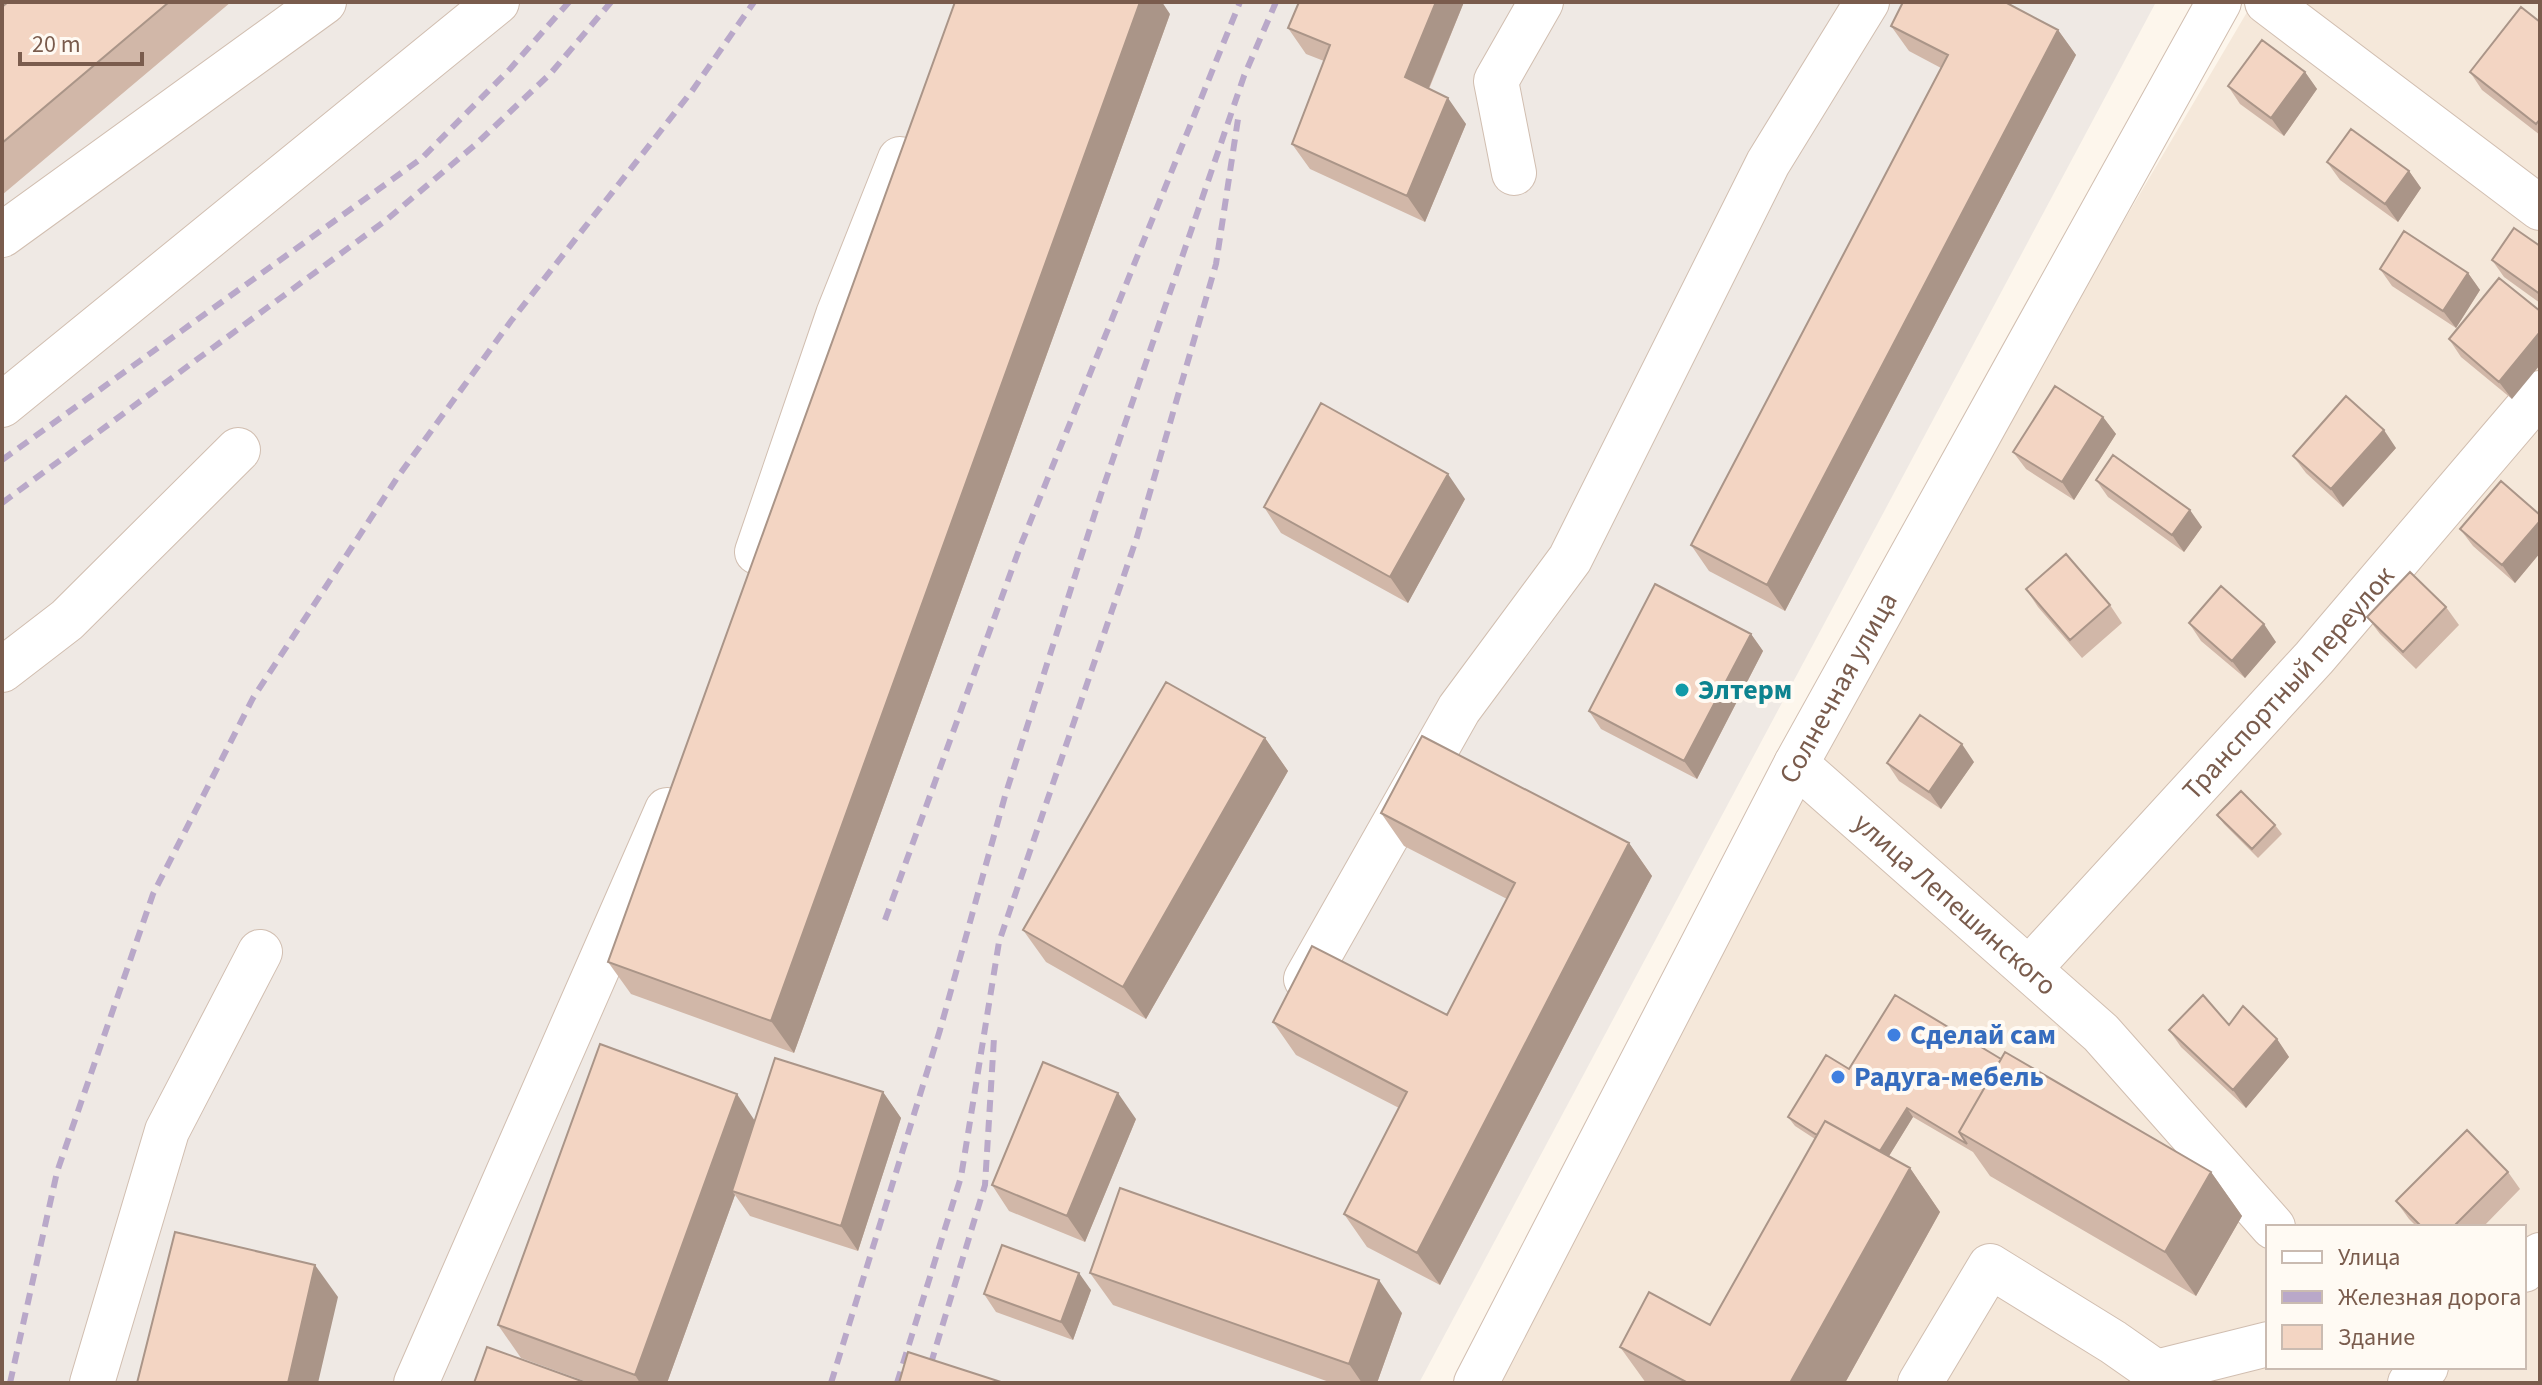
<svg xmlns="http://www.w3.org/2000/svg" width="2542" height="1385" font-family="'Source Sans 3',sans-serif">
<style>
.residential{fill:#f5e8da;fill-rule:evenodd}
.industrial{fill:#efe9e4}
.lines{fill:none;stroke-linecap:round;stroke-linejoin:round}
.minor-casing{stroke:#d1beb0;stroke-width:46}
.minor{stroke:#fff;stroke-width:44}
.rail{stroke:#b9a8c9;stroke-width:6;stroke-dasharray:12 8;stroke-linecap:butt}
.wall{fill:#d1b7a8}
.shaded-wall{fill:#aa9588}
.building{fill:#f3d5c3;stroke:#aa9588;stroke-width:2}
.culture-dot{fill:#0f9aa8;stroke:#fffaf3;stroke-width:3}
.shop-dot{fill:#3f7fe0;stroke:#fffaf3;stroke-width:3}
.labels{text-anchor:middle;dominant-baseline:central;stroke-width:8;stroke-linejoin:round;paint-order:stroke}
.street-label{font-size:28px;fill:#7a5c4d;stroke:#fffaf3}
.culture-label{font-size:28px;font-weight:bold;fill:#0d838f;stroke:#fffaf3;text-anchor:start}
.shop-label{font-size:28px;font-weight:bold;fill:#366cbe;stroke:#fffaf3;text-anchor:start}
</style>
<rect width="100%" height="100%" fill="#fdf6ec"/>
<!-- residential -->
<path class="residential" d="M2253,2H2540V1383H1482L1809,755ZM2268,1227H2524V1367H2268Z"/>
<!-- industrial -->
<path class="industrial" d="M2,2H2156L1419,1383H2Z"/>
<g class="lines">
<!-- minor casing -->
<g class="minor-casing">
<g id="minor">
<path d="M2267,2L2540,208"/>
<path d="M1514,173L1496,81L1541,2"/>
<path d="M2,235L324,2"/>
<path d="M2,405L497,2"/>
<path d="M757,552L838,315L900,159"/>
<path d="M2,670L67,620L238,450"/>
<path id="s1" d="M1796,764L2101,1033L2273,1227"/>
<path id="s2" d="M2029,969L2314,658L2540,393"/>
<path d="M1306,979L1459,709L1570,559L1768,163L1867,2"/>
<path d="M2524,1270L2540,1255"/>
<path d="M92,1383L167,1131L260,952"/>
<path d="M416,1383L667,810"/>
<path id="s3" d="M1476,1383L1796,764L2219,2"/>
<path d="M1920,1383L1990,1266L2113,1342L2156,1372L2268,1344"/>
<path d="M2410,1383L2426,1367"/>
</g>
</g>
<!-- minor -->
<use href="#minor" class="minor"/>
<!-- rail -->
<path class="rail" d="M2,460L422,158L510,69L569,2
M2,503L385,221L475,145L551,73L611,2
M885,920L1020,547L1240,2
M10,1383L57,1172L153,894L253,698L397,478L511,321L692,91L754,2
M831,1383L940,1030L1005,796L1102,491L1244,76L1276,2
M897,1383L961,1177L999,942L1137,537L1216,264L1238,119
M925,1383L985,1185L994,1038"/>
</g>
<!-- wall -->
<path class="wall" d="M8,2H231L2,195V7Z
M1299,2H1464L1429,89L1466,124L1425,222L1310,169L1292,144L1324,61L1306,54L1288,28Z
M1170,14L794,1053L631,994L608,962Z
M2540,22V135L2482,90L2470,72Z
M1891,26L2058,30L2076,55L1785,611L1709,571L1691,545L1941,68L1909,51Z
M2305,72L2317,89L2284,136L2240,104L2228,86Z
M2327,162L2409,171L2421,188L2398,222L2340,180Z
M2540,246V303L2504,277L2492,260Z
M2380,269L2468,273L2480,290L2456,328L2392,286Z
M2499,278L2512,399L2461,357L2449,339Z
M2103,417L2116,434L2074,500L2026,469L2013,452Z
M2396,448L2343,507L2306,473L2293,456Z
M2096,480L2202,527L2184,552L2108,497Z
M1465,499L1408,603L1281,533L1264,507Z
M2540,515V553L2515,583L2473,546L2460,529Z
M2026,589L2110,605L2122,623L2082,658L2038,607Z
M2446,607L2459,625L2416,669L2380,634L2367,617Z
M2189,623L2276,642L2245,678L2201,641Z
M1751,634L1763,651L1697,779L1601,729L1589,711Z
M1265,738L1288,771L1146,1019L1046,962L1023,930Z
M1974,762L1941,809L1899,781L1887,763Z
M1381,813L1629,843L1652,876L1440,1285L1367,1247L1344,1214L1399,1108L1296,1055L1273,1022L1447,1015L1507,899L1404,846Z
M2217,815L2275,825L2282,834L2258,858L2224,824Z
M2229,1025L2277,1039L2289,1057L2246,1108L2181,1047L2169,1030Z
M2001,1059L2211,1172L2242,1216L2196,1296L1990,1176L1973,1152L1913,1117L1889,1156L1910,1168L1940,1212L1845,1383H1646L1620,1347L1710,1325L1815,1139L1795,1126L1788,1117L1849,1069Z
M883,1092L901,1118L858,1251L750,1216L735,1195L667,1383H590L521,1358L498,1325L755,1120Z
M1136,1119L1085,1242L1009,1211L992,1185Z
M2508,1172L2520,1189L2483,1227H2417L2409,1219L2396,1201Z
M1090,1273L1402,1313L1377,1383H1332L1113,1305Z
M1091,1290L1073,1340L996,1312L984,1294Z"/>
<!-- shaded-wall -->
<path class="shaded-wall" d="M1140,2H1162L1170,14L794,1053L771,1021Z
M1436,2H1464L1423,102L1405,77Z
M2058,30L2076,55L1785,611L1767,585Z
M2305,72L2317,89L2284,136L2271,118Z
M1448,98L1466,124L1425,222L1407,196Z
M2409,171L2421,188L2398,222L2385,204Z
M2468,273L2480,290L2456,328L2443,311Z
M2540,332V365L2512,399L2499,382Z
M2103,417L2116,434L2074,500L2062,482Z
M2384,430L2396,448L2343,507L2331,489Z
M1448,474L1465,499L1408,603L1390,577Z
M2190,510L2202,527L2184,552L2172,535Z
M2540,521V553L2515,583L2502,565Z
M2264,624L2276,642L2245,678L2232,661Z
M1751,634L1763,651L1697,779L1684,761Z
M1265,738L1288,771L1146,1019L1123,987Z
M1962,744L1974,762L1941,809L1929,792Z
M1629,843L1652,876L1440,1285L1417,1253Z
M2277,1039L2289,1057L2246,1108L2233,1090Z
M883,1092L901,1118L858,1251L841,1226Z
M1118,1093L1136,1119L1085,1242L1067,1216Z
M737,1094L759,1127L732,1191L735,1195L667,1383H640L635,1375Z
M1907,1108L1913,1117L1876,1177L1870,1168Z
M1910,1168L1940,1212L1845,1383H1790Z
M2211,1172L2242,1216L2196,1296L2165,1252Z
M315,1265L338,1297L318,1383H288Z
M1079,1273L1091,1290L1073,1340L1061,1322Z
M1379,1280L1402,1313L1377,1383H1362L1349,1364Z"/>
<!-- building -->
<path class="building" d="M8,2H169L2,143V7Z
M955,2H1140L771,1021L608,962Z
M1299,2H1436L1405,77L1448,98L1407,196L1292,144L1330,45L1288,28Z
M1903,2H2005L2058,30L1767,585L1691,545L1948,55L1891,26Z
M2521,7L2540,22V119L2536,124L2470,72Z
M2262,40L2305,72L2271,118L2228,86Z
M2351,129L2409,171L2385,204L2327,162Z
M2514,228L2540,246V294L2492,260Z
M2404,231L2468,273L2443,311L2380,269Z
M2499,278L2540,311V332L2499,382L2449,339Z
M2055,386L2103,417L2062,482L2013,452Z
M2346,396L2384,430L2331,489L2293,456Z
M1321,403L1448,474L1390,577L1264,507Z
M2113,455L2190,510L2172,535L2096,480Z
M2501,481L2540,515V521L2502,565L2460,529Z
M2066,554L2110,605L2070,640L2026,589Z
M2410,572L2446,607L2403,652L2367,617Z
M1655,584L1751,634L1684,761L1589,711Z
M2221,586L2264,624L2232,661L2189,623Z
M1166,682L1265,738L1123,987L1023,930Z
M1920,715L1962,744L1929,792L1887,763Z
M1422,736L1629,843L1417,1253L1344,1214L1407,1092L1273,1022L1312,946L1447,1015L1515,883L1381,813Z
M2241,791L2275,825L2252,849L2217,815Z
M1895,995L2001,1059L1959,1132L1967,1144L1907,1108L1880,1151L1825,1121L1817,1135L1788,1117L1826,1055L1849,1069Z
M2203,995L2229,1025L2243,1006L2277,1039L2233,1090L2169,1030Z
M600,1044L737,1094L635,1375L498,1325Z
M2005,1052L2211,1172L2165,1252L1959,1132Z
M775,1058L883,1092L841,1226L732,1191Z
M1043,1062L1118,1093L1067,1216L992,1185Z
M1825,1121L1910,1168L1790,1383H1688L1620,1347L1649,1292L1710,1325Z
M2467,1130L2508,1172L2453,1227H2422L2396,1201Z
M1120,1188L1379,1280L1349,1364L1090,1273Z
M175,1232L315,1265L288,1383H137Z
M1002,1245L1079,1273L1061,1322L984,1294Z
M487,1347L587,1383H474Z
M908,1352L1004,1383H899Z"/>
<!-- markers -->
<circle class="culture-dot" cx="1682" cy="690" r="8"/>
<g class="shop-dot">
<circle cx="1894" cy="1035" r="8"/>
<circle cx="1838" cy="1077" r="8"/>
</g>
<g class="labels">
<!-- street labels -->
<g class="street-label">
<text stroke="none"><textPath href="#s2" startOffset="386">Транспортный переулок</textPath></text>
<text stroke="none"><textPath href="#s3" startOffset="784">Солнечная улица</textPath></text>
<text stroke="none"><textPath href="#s1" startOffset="212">улица Лепешинского</textPath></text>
</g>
<!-- culture labels -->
<g class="culture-label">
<text x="1698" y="690">Элтерм</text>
</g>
<!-- shop labels -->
<g class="shop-label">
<text x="1910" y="1035">Сделай сам</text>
<text x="1854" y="1077">Радуга-мебель</text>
</g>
</g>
<!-- border -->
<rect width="2542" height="1385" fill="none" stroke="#7a5c4d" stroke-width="8"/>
<!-- legend -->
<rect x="2266" y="1225" width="260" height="144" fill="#fffaf3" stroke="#cabbb1" stroke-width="2"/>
<rect x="2282" y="1251" width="40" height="12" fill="#ffffff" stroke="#cabbb1" stroke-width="2"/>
<text x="2338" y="1265" font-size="24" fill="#7a5c4d">Улица</text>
<rect x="2282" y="1291" width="40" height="12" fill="#b9a8c9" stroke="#cabbb1" stroke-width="2"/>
<text x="2338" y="1305" font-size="24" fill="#7a5c4d">Железная дорога</text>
<rect x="2282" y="1325" width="40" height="24" fill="#f3d5c3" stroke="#cabbb1" stroke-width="2"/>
<text x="2338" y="1345" font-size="24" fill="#7a5c4d">Здание</text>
<!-- scale -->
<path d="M20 52v12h122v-12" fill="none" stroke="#7a5c4d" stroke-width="4"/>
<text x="32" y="52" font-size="24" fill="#7a5c4d" stroke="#fffaf3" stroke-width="6" paint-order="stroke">20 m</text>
</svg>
